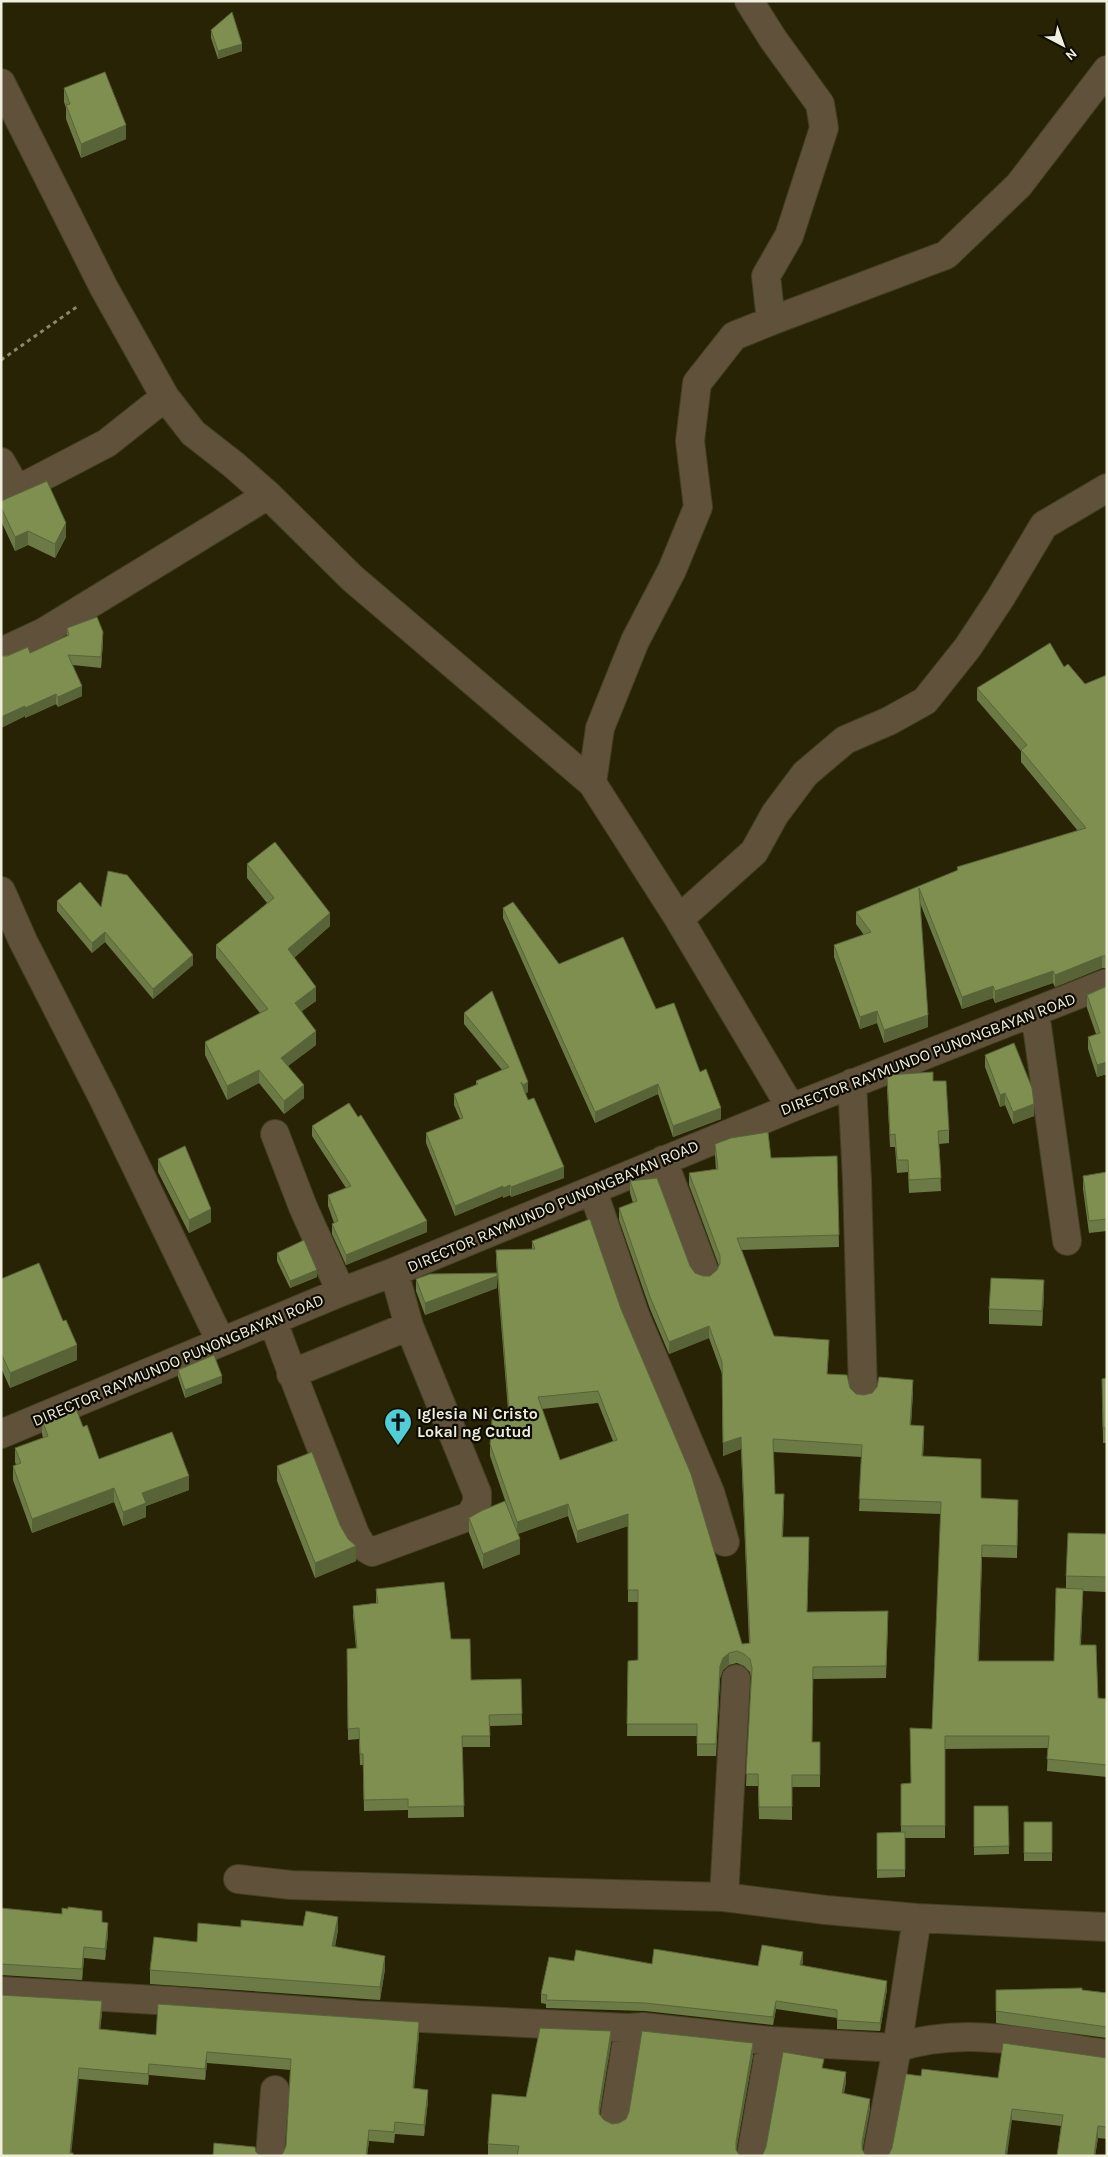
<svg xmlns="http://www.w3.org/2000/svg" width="1108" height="2157" font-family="Karla,sans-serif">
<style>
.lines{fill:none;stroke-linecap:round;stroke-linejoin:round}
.minor-casing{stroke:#433f22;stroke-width:30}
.path{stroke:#8a876e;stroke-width:3;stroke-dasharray:4 4;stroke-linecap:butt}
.minor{stroke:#5f513a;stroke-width:28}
.wall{fill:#6c7b45;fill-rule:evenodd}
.shaded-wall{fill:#586438}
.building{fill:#7e8f50;stroke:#586438;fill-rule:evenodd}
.labels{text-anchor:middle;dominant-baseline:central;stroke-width:4.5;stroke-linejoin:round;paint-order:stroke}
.street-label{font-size:16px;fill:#f0eedc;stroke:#0e0c02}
.poi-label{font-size:16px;font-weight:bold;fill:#f0eedc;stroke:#0e0c02;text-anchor:start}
</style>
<rect width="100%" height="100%" fill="#272304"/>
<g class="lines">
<!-- minor casing -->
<g class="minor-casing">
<path id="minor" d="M749,1L773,39L820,104L824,128L789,236L766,276L771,321L946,255L1019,185L1107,70
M1,83L104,288L165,397L193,433L234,465L268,495L352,578L592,783L679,919
M1,462L17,490
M1,500L17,490L107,443L165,397
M1,652L44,632L268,495
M592,783L600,728L635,641L672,570L698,507L690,441L697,383L734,336L771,321
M1,891L23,941L103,1098L221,1342
M1035,1012L1067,1241
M852,1083L857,1180L863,1392
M791,1108L679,919L754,852L775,814L805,774L845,740L889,721L925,701L968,647L1001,597L1044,525L1107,488
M275,1134L303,1207L341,1292
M663,1160L705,1273
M593,1191L635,1315L710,1492L725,1542
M273,1321C298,1392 328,1463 355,1534L362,1546L372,1552L470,1516L477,1503V1493L409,1326L394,1272
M291,1374L409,1326
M1,1434L341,1292L394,1272L791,1108L1107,983
M238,1879L291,1885L724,1897L826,1910L917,1918L1107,1927
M724,1897L736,1679
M917,1918L897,2048C964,2025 1038,2044 1107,2054
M1,1991L173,2001L358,2015L629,2028
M614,2120L629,2028L643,2027L771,2041L897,2048L877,2156
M270,2156L275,2090
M751,2156L771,2041"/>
</g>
<!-- path -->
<path class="path" d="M1,360L78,306"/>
<!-- minor -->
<use href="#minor" class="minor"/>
</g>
<!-- wall -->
<path class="wall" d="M211,30L242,51L218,59L211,38Z
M64,88L126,139L81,158L66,119V108L64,102Z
M1,507L66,537L55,558L28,545L15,551L1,521Z
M67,628L103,642L101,668L73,665L82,696L58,707L56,704L25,718V716L1,728V656L30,653L67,636Z
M1064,667L1085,684L1107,675V968H1102L1055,987L1053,983L995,1003L993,998L962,1009L920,903L928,1027L884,1043L877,1023L860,1029L834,957V945L864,935L856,924V912L957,871V867L1078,831L1021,762V751L977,700V688Z
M247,864L330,926L294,958L316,1001L302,1011L316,1045L288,1066L304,1098L284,1114L259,1083L227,1100L205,1055V1042L260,1013L216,958V945L267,903L247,878Z
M57,901L101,907L193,965L153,999L105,942L92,953L57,911Z
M503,908L559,964L656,1009L700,1072L721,1119L673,1137L658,1094L595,1123L503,918Z
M1107,986V1074L1097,1077L1088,1049V1037L1096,1034L1087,1008V995Z
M492,991L528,1092L525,1094L564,1178L511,1197L510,1195L503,1198V1196L455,1216L426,1143V1133L460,1119L454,1105V1094L476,1085V1081L502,1070L464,1024V1013Z
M985,1055L1034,1116L1013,1124L1005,1105L1000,1107L985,1067Z
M887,1075L933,1081L949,1130V1143L939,1144L941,1191L909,1193L908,1172L897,1173L895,1147H890L887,1088Z
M312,1126L427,1232L346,1265L332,1234V1224L334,1223L328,1206V1195L346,1188L312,1136Z
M715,1144L771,1158L837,1156L839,1247L741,1250L774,1336L829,1352L827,1374L850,1388L856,1394L864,1395L913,1392L911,1425L924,1438L923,1457L981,1498L1018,1512L1017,1558L982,1557L979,1661H1054L1066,1588V1576L1107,1534V1592L1083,1591L1081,1645L1098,1698L1107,1699V1777L1047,1771L1048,1748L945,1749V1838H905V1877L877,1878V1833L901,1832V1784L911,1783L932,1729L941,1514L859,1511L862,1457L773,1452L775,1494L784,1506L783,1537L809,1549L807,1612L888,1623L886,1678L813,1679L812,1742H820V1787H792V1820L759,1819L758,1786H746L751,1678L750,1672L744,1666L737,1663L729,1665L723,1670L720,1678L716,1756H697V1736H627L628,1661L638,1660V1602H628V1526L577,1543L568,1516L518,1534L520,1554L483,1569L469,1533V1518L507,1506L490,1456V1444L508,1410L496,1262V1250L532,1249V1241L621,1309L742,1644L749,1643L741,1449L723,1456L722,1374L709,1338L669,1354L650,1309L619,1220V1208L633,1203L630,1193V1181L695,1273L703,1276H710L717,1270L719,1266L689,1185V1173L716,1170L715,1156ZM598,1403L613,1441L560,1460L542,1409Z
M158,1159L211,1222L189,1233L158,1172Z
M1107,1172V1231L1089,1233L1083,1189V1176Z
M277,1253L317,1277L290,1288L277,1261Z
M1,1279L77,1360L10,1388L1,1368Z
M416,1279L497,1288L425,1315L416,1291Z
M1044,1295L1042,1326L989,1324V1309Z
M178,1370L222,1383L185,1398L178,1377Z
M1107,1378V1443H1103L1102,1379Z
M42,1420L83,1427L99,1459L189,1490L146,1506V1517L123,1526L114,1502L32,1533L13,1480V1466L16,1465L15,1462V1448L43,1438L42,1434Z
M277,1466L340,1525L356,1561L315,1578L277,1481Z
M376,1589L451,1639L471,1680L521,1679L522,1725L490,1726V1747H462L464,1817L408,1818V1810L364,1811L363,1765H360L359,1739L348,1740L347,1649L356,1648L353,1616V1606L376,1603Z
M974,1806H1008L1009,1854L974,1855Z
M1024,1822H1052V1861H1024Z
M1,1908L102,1922L108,1934L105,1960L84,1958L82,1980L1,1975Z
M241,1927L338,1930L335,1947L385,1969L380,2000L150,1984V1970L197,1942Z
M574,1961L652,1964L758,1966L803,1961L802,1966L887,1989L880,2031L837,2029V2018L776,2009L773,2025L645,2011L546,2008V2004L541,2003V1994Z
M996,1990H1082L1107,1993V2038L996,2023Z
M102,2013L100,2029L156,2035L419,2034L414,2088L428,2101L424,2136L395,2134L394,2143L369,2141L367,2156H280L283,2153L286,2146L291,2070L207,2063L205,2080L149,2075L148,2085L79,2079L1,2156Z
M611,2043L599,2114L604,2120L612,2124L619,2123L753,2055L736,2150L740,2156L488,2155V2144L526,2097Z
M1107,2058V2139L1098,2138L1095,2156H1057L1061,2126L1012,2120L889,2155L892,2148L921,2076L998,2078Z"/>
<!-- shaded-wall -->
<path class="shaded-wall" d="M242,44V51L218,59V51Z
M126,125V139L81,158V144Z
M66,523V537L55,558V544Z
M28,531V545L15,551V537Z
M103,632V642L101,668V657Z
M82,686V696L58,707V697Z
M56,694V704L25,718V716L1,728V717L25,706Z
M330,913V926L288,963V949Z
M105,932V942L92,953V943Z
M193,955V965L153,999V989Z
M1102,956V968L1055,987V975Z
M1053,971V983L995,1003V991Z
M993,986V998L962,1009V997Z
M316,987V1001L295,1016V1003Z
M877,1011V1023L860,1029V1017Z
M928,1015V1027L884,1043V1030Z
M316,1031V1045L281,1071V1058Z
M1107,1062V1074L1097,1077V1065Z
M259,1070V1083L227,1100V1086Z
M528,1082V1092L523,1095V1085Z
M658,1084V1094L595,1123V1112Z
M304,1085V1098L284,1114V1101Z
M1005,1093V1105L1000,1107V1095Z
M1034,1104V1116L1013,1124V1112Z
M721,1108V1119L673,1137V1126Z
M564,1167V1178L511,1197V1187Z
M510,1185V1195L503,1198V1188Z
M503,1186V1196L455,1216V1206Z
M211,1209V1222L189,1233V1220Z
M427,1221V1232L346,1265V1255Z
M317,1270V1277L290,1288V1281Z
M497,1276V1288L425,1315V1303Z
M1044,1280V1295L1042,1326V1311Z
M709,1326V1338L669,1354V1342Z
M77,1345V1360L10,1388V1373Z
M222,1376V1383L185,1398V1390Z
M913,1380V1392L910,1437V1425Z
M924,1426V1438L922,1469V1456Z
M741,1437V1449L723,1456V1443Z
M189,1476V1490L146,1506V1517L123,1526V1512L142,1493Z
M114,1488V1502L32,1533V1519Z
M568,1504V1516L517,1534V1522Z
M628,1514V1526L577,1543V1531Z
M520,1539V1554L483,1569V1554Z
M356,1546V1561L315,1578V1563Z
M729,1653V1665L723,1670L720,1678L716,1756L720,1666L723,1658Z
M338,1917V1930L332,1960V1946Z
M108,1923V1934L105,1960V1949Z
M84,1947V1958L82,1980V1969Z
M803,1952V1961L800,1974V1965Z
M385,1956V1969L380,2000V1987Z
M887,1981V1989L880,2031V2023Z
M102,2001V2013L99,2040V2029Z
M776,2001V2009L773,2025V2017Z
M419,2022V2034L413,2099V2088Z
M611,2031V2043L599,2118V2107Z
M753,2043V2055L736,2153V2142Z
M207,2052V2063L205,2080V2069Z
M149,2064V2075L148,2085V2074Z
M79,2068V2079L71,2156H70Z
M846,2072V2083L842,2105V2093Z
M428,2090V2101L424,2136V2125Z
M870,2099V2110L862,2153V2142Z
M1012,2109V2120L1007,2156H1005Z
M1098,2126V2138L1095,2156H1094Z
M369,2130V2141L367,2156H366Z"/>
<!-- building -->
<path class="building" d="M232,12L242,44L218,51L211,30Z
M105,72L126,125L81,144L66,105L70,104L64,88Z
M47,481L66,523L55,544L28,531L15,537L1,507V501Z
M97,617L103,632L101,657L68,655L82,686L58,697L56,694L25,708V706L1,717V656H7L28,647L30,653L69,635L67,628Z
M1050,643L1064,667L1068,664L1085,684L1107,675V956H1102L1055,975L1053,971L995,991L993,986L962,997L919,888L928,1015L884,1030L877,1011L860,1017L834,945L871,932L856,912L958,870L957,867L1086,828L1021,750L1027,745L977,688Z
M275,842L330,913L288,949L316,987L295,1003L316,1031L281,1058L304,1085L284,1101L259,1070L227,1086L205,1042L268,1009L216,945L274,898L247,864Z
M108,871L127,875L193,955L153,989L105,932L92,943L57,901L80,882L101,907Z
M513,902L559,964L623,937L656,1009L674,1003L700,1072L706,1069L721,1108L673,1126L658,1084L595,1112L503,908Z
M1107,986V1062L1097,1065L1088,1037L1100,1033L1087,995Z
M492,991L528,1082L523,1085L521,1082L528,1100L534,1098L564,1167L511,1187L510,1185L503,1188V1186L455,1206L426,1133L463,1118L454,1094L478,1084L476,1081L509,1067L464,1013Z
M1014,1043L1032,1088L1034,1104L1013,1112L1005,1093L1000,1095L985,1055Z
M933,1072V1081H946L949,1130L938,1131L941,1178L909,1180L908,1160H897L895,1134L890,1135L887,1075Z
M349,1103L358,1117L361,1115L427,1221L346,1255L332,1224L338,1221L328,1195L351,1186L312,1126Z
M768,1132L771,1158L837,1156L839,1235L737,1238L774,1336L829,1340L827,1374L847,1375L850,1388L856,1394L864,1395L872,1393L877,1387L879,1377L913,1380L910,1425L924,1426L922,1456L981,1459V1498L1018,1500L1017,1546L982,1545L978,1661H1054L1056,1588L1083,1589L1080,1645H1096L1098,1698L1107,1699V1765L1047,1759L1049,1736H945V1826H901V1784L911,1783L910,1728L932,1729L941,1502L859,1499L862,1445L773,1439L775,1494H784L782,1537H809L807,1612L888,1611L886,1666L813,1667L812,1742H820V1775H792V1807H759L758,1774H746L752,1668L750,1659L744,1654L737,1651L729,1653L723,1658L720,1666L716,1744H697V1724H627L628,1661L638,1660V1590H628V1514L577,1531L568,1504L517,1522L490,1444L493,1408L509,1410L496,1250L535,1249L532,1241L590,1219L621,1309L691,1474L742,1644L750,1643L741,1437L723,1443L722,1362L709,1326L669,1342L650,1297L619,1208L637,1201L630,1181L657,1178L690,1266L695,1273L703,1276H710L717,1270L720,1263V1256L689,1173L718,1169L715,1144L731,1138ZM598,1391L617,1440L560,1460L538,1397Z
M185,1146L211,1209L189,1220L158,1159Z
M1107,1172V1219L1089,1221L1083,1176Z
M304,1240L317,1270L290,1281L277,1253Z
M39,1263L63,1321L66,1320L77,1345L10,1373L1,1353V1279Z
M497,1273V1276L425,1303L416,1279L430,1274Z
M991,1278L1044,1280L1042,1311L989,1309Z
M214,1355L222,1376L185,1390L178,1370Z
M1107,1378V1428H1103L1102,1379Z
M75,1406L83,1427L87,1425L99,1459L172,1432L189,1476L142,1493L146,1503L123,1512L114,1488L32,1519L13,1466L21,1463L15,1448L48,1436L42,1420Z
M312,1452L340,1525L348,1539L356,1546L315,1563L277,1466Z
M505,1501L520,1539L483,1554L469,1518L481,1511Z
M1068,1533L1107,1534V1577L1066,1576Z
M444,1582L451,1639H470L471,1680L521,1679L522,1714L489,1715L490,1736H462L464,1806L408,1807V1799L364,1800L363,1754H360L359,1728L348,1729L347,1649L357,1648L353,1606L378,1603L376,1589Z
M974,1806H1008L1009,1846L974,1847Z
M1024,1822H1052V1853H1024Z
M905,1832V1870H877V1833Z
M68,1907L102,1911V1922L108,1923L105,1949L84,1947L82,1969L1,1964V1908L62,1914V1908L68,1909Z
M306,1911L338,1917L332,1946L385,1956L380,1987L150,1970L154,1937L197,1942L198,1923L241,1927V1920L303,1926Z
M762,1945L803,1952L800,1965L887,1981L880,2023L837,2020V2010L776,2001L773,2017L645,2003L546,2000L547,1995L541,1994L549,1957L574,1961L576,1950L652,1964L654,1949L758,1966Z
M1082,1988V1990L1107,1993V2027L996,2011V1990Z
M1,1995L102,2001L99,2029L156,2035L158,2004L419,2022L413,2088L428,2090L424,2125L395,2122L394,2132L369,2130L366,2156H280L283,2153L286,2146L291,2059L207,2052L205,2069L149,2064L148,2074L79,2068L70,2153H73V2156H1Z
M540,2028L611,2031L599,2107V2114L604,2120L612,2124L619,2123L626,2119L629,2112L642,2031L753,2043L736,2142V2150L740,2156H517L519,2146L488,2144L492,2094L526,2097Z
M1003,2043L1107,2058V2127L1098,2126L1094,2156H1057L1063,2115L1012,2109L1005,2156H888L892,2148L906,2074L921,2076L922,2069L998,2078Z
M783,2052L824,2059L822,2068L846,2072L842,2093L870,2099L862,2142V2149L866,2156H762L766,2147Z
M214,2143L255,2147L256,2152L260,2156H213Z"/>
<!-- icons -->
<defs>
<g id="church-pin" transform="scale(1.4375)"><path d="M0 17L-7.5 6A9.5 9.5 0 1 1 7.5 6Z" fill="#52ccd5" stroke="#0e0c02"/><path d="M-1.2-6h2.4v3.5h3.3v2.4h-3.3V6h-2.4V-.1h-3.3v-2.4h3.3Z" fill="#111"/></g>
</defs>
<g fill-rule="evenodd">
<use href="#church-pin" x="398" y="1422"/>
</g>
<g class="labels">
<!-- street labels -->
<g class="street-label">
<text transform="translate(928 1054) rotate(-21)">DIRECTOR RAYMUNDO PUNONGBAYAN ROAD</text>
<text transform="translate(553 1206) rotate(-23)">DIRECTOR RAYMUNDO PUNONGBAYAN ROAD</text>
<text transform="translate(178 1360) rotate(-23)">DIRECTOR RAYMUNDO PUNONGBAYAN ROAD</text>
</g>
<!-- poi labels -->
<g class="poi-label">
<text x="417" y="1413">Iglesia Ni Cristo<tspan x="417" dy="18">Lokal ng Cutud</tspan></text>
</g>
</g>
<!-- border -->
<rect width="1108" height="2157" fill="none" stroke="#f0eedc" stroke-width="5"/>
<!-- north arrow -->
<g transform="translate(1063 45) rotate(139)" stroke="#0e0c02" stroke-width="4" paint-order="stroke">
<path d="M0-4L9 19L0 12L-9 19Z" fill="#f0eedc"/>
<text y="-8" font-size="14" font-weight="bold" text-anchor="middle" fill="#f0eedc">N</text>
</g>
</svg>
